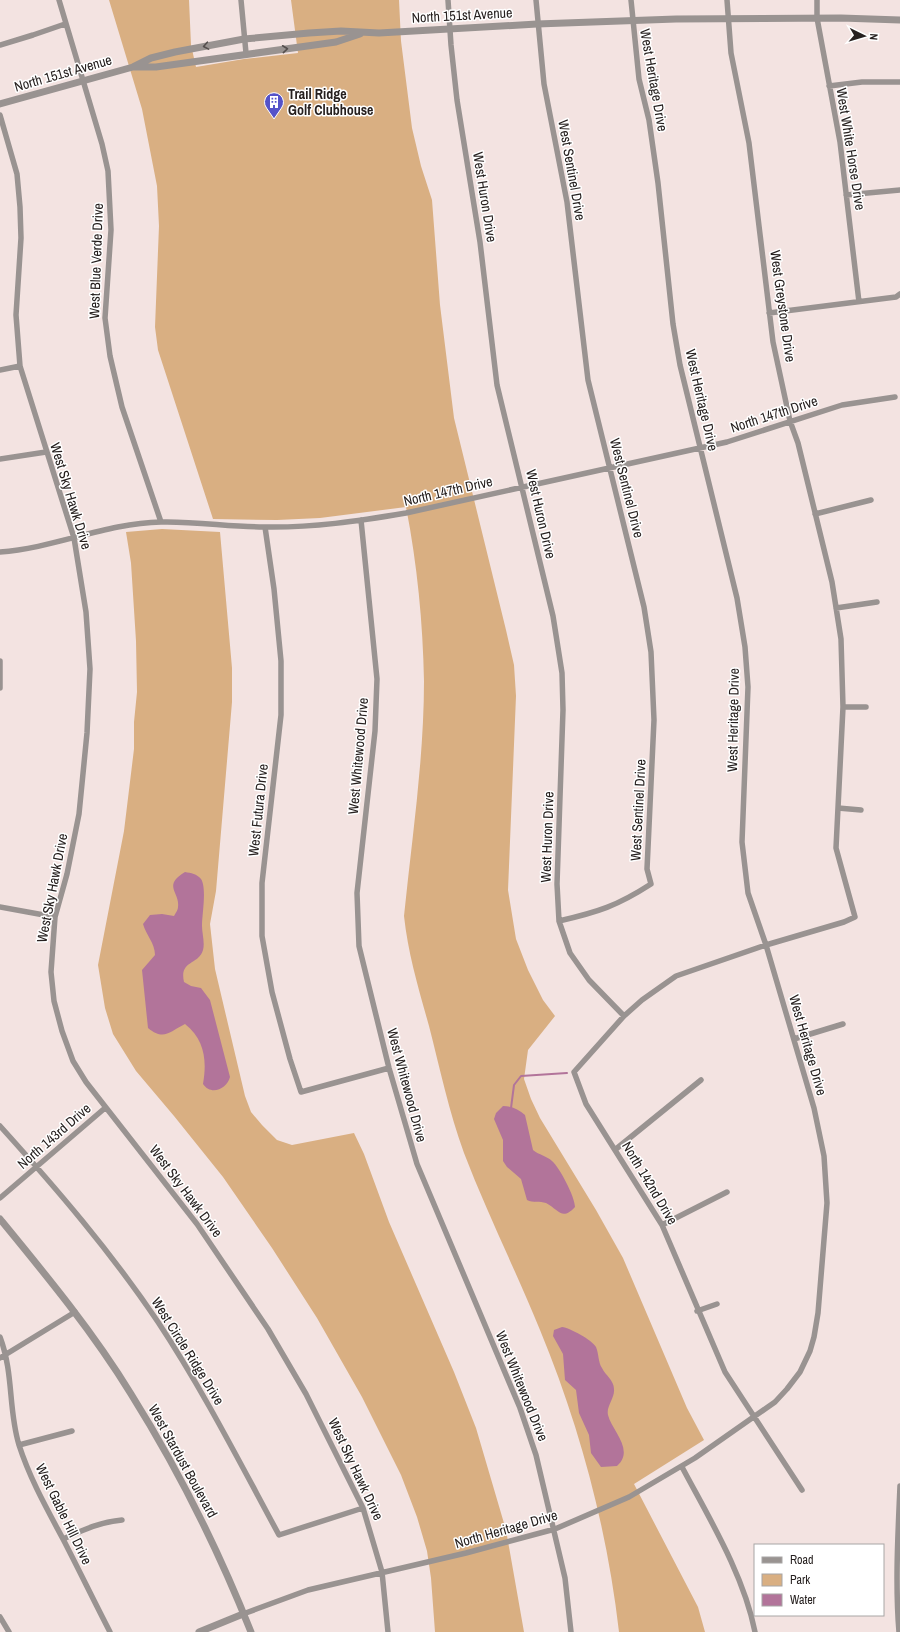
<svg xmlns="http://www.w3.org/2000/svg" width="900" height="1632" font-family="'Archivo Narrow',sans-serif">
<style>
.green{fill:#d9af82}
.water{fill:#b2749a}
.lines{fill:none;stroke-linecap:round;stroke-linejoin:round}
.stream{stroke:#b2749a;stroke-width:2}
.minor{stroke:#999391;stroke-width:5.5}
.tertiary{stroke:#999391;stroke-width:7}
.oneway{stroke:#544e4d}
.labels{text-anchor:middle;dominant-baseline:central;stroke-width:3;stroke-linejoin:round;paint-order:stroke}
.street-label{font-size:14px;fill:#26201f;stroke:#fff}
.poi-label{font-size:14px;font-weight:bold;fill:#26201f;stroke:#fff;text-anchor:start}
</style>
<rect width="100%" height="100%" fill="#f3e3e1"/>
<!-- green -->
<path class="green" d="M109,0H189L191,45L196,67L244,59L298,53L291,0H399L401,41L412,128L421,166L432,200L440,305L454,418L506,630L514,665L516,696L508,890L516,939L528,970L543,1000L555,1016L528,1050L524,1079L531,1099L540,1118L596,1210L623,1258L687,1408L704,1440L634,1484L698,1607L705,1632H619C607,1528 580,1427 540,1330C516,1271 487,1213 464,1153C449,1112 440,1069 429,1026C419,990 408,954 404,916C412,838 424,759 424,681C423,623 417,563 406,507L320,518L277,520L213,519L158,350L155,327L159,226L157,186L142,109Z
M162,529L220,532L232,668V702L216,891L210,924L215,969L245,1096L251,1112L262,1125L277,1140L292,1145L354,1133L364,1154L389,1222L454,1372L476,1428L506,1530L524,1632H435L431,1578L427,1551L417,1517L401,1475L362,1397L317,1318L272,1248L223,1177L174,1116L136,1071L113,1034L105,1008L98,965L124,831L134,749V722L137,692L136,641L131,563L126,532Z"/>
<!-- water -->
<path class="water" d="M185,872C191,873 197,874 201,879C207,888 202,914 202,926C202,933 205,943 203,950C199,965 179,960 184,982L191,986L201,988L210,1000L230,1077C227,1089 211,1096 203,1084C207,1061 205,1040 185,1024C169,1032 164,1041 148,1028L142,970L155,955C155,943 146,935 143,924L150,915L162,914L174,916C175,914 178,910 178,907C180,892 162,886 185,872Z
M503,1106C511,1106 519,1109 525,1115L533,1150C539,1155 547,1156 552,1161C560,1168 575,1197 575,1207C562,1221 559,1210 546,1203C540,1201 533,1203 527,1200L521,1179L507,1167L503,1161V1140L494,1119L496,1113Z
M562,1327C570,1328 592,1340 596,1347C599,1354 598,1362 602,1368C605,1375 614,1380 614,1389C615,1398 606,1406 608,1415C612,1431 635,1450 617,1466L601,1467L591,1453L589,1435L579,1413L576,1390L565,1380L563,1354L553,1336L554,1330Z"/>
<g class="lines">
<!-- stream -->
<path class="stream" d="M511,1108L514,1085L521,1076L567,1073"/>
<!-- minor -->
<path class="minor" d="M59,0L102,144L108,171L111,230L105,318L110,356L122,407L161,522
M241,0L246,53
M448,0L451,45L457,100L480,242L497,385L553,616L562,673L563,710L557,884L559,921L570,953L589,980L624,1016
M536,0L544,84L567,202L588,380L644,607L651,652L654,720L647,869L651,884C617,906 598,912 559,921
M727,0L731,53L749,143L773,342L790,421L798,443L832,582L841,639L843,707L836,848L855,917L844,922L766,945L676,976L642,1000L624,1016L574,1072L586,1104L662,1225L725,1372L802,1490
M817,0V18L840,142L859,302
M0,45L33,35L65,24
M829,86L862,82H900
M0,115L17,174L20,207L21,238L16,315L20,366L74,538L86,612L90,669L87,733L79,814L67,874L55,917L51,972L54,1001L62,1031L73,1061L86,1082L197,1224L268,1329L306,1394L363,1508L382,1572L388,1632
M846,195L900,190
M769,313L896,297L900,294
M0,370L20,366
M0,459L46,452
M815,514L871,500
M361,520L377,679L375,731L357,893L359,946L389,1068L417,1164L520,1408L536,1455L565,1578L571,1632
M265,527L274,589L281,661V715L262,883V936L272,992L290,1059L301,1092L389,1068
M0,552C55,548 106,523 161,522C195,521 230,527 264,527C312,528 359,521 406,513L727,442L842,405L895,397
M836,608L877,602
M0,661V688
M843,707H866
M838,808L861,810
M0,907L55,917
M794,1039L843,1024
M0,1126C56,1188 111,1252 158,1322C203,1390 240,1463 279,1535L363,1508
M616,1149L701,1080
M0,1198L105,1108
M662,1225L727,1192
M697,1311L717,1304
M0,1337C14,1374 8,1409 19,1445C30,1479 47,1509 63,1539C79,1570 94,1601 110,1632
M0,1358L75,1312
M19,1445L72,1431
M682,1467C709,1518 744,1575 755,1632
M63,1539C83,1530 100,1522 122,1520
M243,1614L308,1590L466,1553L555,1529L629,1497L695,1458L775,1402L787,1389L800,1372L810,1351L814,1337L818,1313L827,1203L824,1156L814,1108L766,945L748,893L742,842L748,687L745,647L737,598L680,365L673,324L658,183L649,120L639,79L631,0
M0,1617L9,1632
M899,1632C895,1583 898,1534 900,1486"/>
<!-- tertiary -->
<path class="tertiary" d="M135,67H156L336,42L360,34
M0,104L133,67L151,58L175,52L244,39L309,33L341,31L379,33L537,24L676,19L841,18L900,20
M0,1219C46,1275 93,1332 131,1394C178,1469 218,1549 251,1632
M199,1632L243,1614"/>
</g>
<!-- one-way arrows -->
<defs><path id="oneway-chevron" d="M-2-3.5L2.5 0L-2 3.5" fill="none" stroke-width="1.6" stroke-linecap="round" stroke-linejoin="round"/></defs>
<g class="oneway">
<use href="#oneway-chevron" transform="translate(206 46) rotate(170)"/>
<use href="#oneway-chevron" transform="translate(285 49) rotate(-6)"/>
</g>
<!-- icons -->
<defs>
<g id="building-pin" transform="scale(1)"><path d="M0 17L-7.5 6A9.5 9.5 0 1 1 7.5 6Z" fill="#5452c9" stroke="#fff"/><path d="M-4-6H4V6H1V3H-1V6H-4ZM-2.5-4.3h1.7v1.8h-1.7ZM.8-4.3h1.7v1.8H.8ZM-2.5-1h1.7V.8h-1.7ZM.8-1h1.7V.8H.8Z" fill="#fff"/></g>
</defs>
<g fill-rule="evenodd">
<use href="#building-pin" x="274" y="102"/>
</g>
<g class="labels">
<!-- street labels -->
<g class="street-label">
<text transform="translate(462 15) rotate(-3)">North 151st Avenue</text>
<text transform="translate(63 73) rotate(-16)">North 151st Avenue</text>
<text transform="translate(654 80) rotate(80)">West Heritage Drive</text>
<text transform="translate(851 149) rotate(81)">West White Horse Drive</text>
<text transform="translate(572 170) rotate(80)">West Sentinel Drive</text>
<text transform="translate(485 197) rotate(81)">West Huron Drive</text>
<text transform="translate(96 261) rotate(-88)">West Blue Verde Drive</text>
<text transform="translate(783 306) rotate(82)">West Greystone Drive</text>
<text transform="translate(702 400) rotate(77)">West Heritage Drive</text>
<text transform="translate(774 414) rotate(-18)">North 147th Drive</text>
<text transform="translate(627 488) rotate(76)">West Sentinel Drive</text>
<text transform="translate(448 491) rotate(-13)">North 147th Drive</text>
<text transform="translate(71 496) rotate(73)">West Sky Hawk Drive</text>
<text transform="translate(541 514) rotate(77)">West Huron Drive</text>
<text transform="translate(733 720) rotate(-89)">West Heritage Drive</text>
<text transform="translate(358 756) rotate(-85)">West Whitewood Drive</text>
<text transform="translate(258 810) rotate(-84)">West Futura Drive</text>
<text transform="translate(638 810) rotate(-87)">West Sentinel Drive</text>
<text transform="translate(547 837) rotate(-88)">West Huron Drive</text>
<text transform="translate(52 888) rotate(-79)">West Sky Hawk Drive</text>
<text transform="translate(808 1045) rotate(74)">West Heritage Drive</text>
<text transform="translate(407 1085) rotate(75)">West Whitewood Drive</text>
<text transform="translate(54 1136) rotate(-41)">North 143rd Drive</text>
<text transform="translate(650 1183) rotate(59)">North 142nd Drive</text>
<text transform="translate(186 1191) rotate(53)">West Sky Hawk Drive</text>
<text transform="translate(188 1351) rotate(58)">West Circle Ridge Drive</text>
<text transform="translate(522 1386) rotate(68)">West Whitewood Drive</text>
<text transform="translate(183 1461) rotate(61)">West Stardust Boulevard</text>
<text transform="translate(356 1469) rotate(65)">West Sky Hawk Drive</text>
<text transform="translate(64 1514) rotate(64)">West Gable Hill Drive</text>
<text transform="translate(506 1529) rotate(-16)">North Heritage Drive</text>
</g>
<!-- poi labels -->
<g class="poi-label">
<text x="288" y="94">Trail Ridge<tspan x="288" dy="16">Golf Clubhouse</tspan></text>
</g>
</g>
<!-- legend -->
<rect x="754" y="1544" width="130" height="72" fill="#ffffff" stroke="#a8a6a5"/>
<rect x="762" y="1557" width="20" height="6" fill="#999391" stroke="#a8a6a5"/>
<text x="790" y="1564" font-size="12" fill="#26201f">Road</text>
<rect x="762" y="1574" width="20" height="12" fill="#d9af82" stroke="#a8a6a5"/>
<text x="790" y="1584" font-size="12" fill="#26201f">Park</text>
<rect x="762" y="1594" width="20" height="12" fill="#b2749a" stroke="#a8a6a5"/>
<text x="790" y="1604" font-size="12" fill="#26201f">Water</text>
<!-- north arrow -->
<g transform="translate(864 36) rotate(95)" stroke="#ffffff" stroke-width="3" paint-order="stroke">
<path d="M0-3L7 15L0 10L-7 15Z" fill="#26201f"/>
<text y="-6" font-size="11" font-weight="bold" text-anchor="middle" fill="#26201f">N</text>
</g>
</svg>
